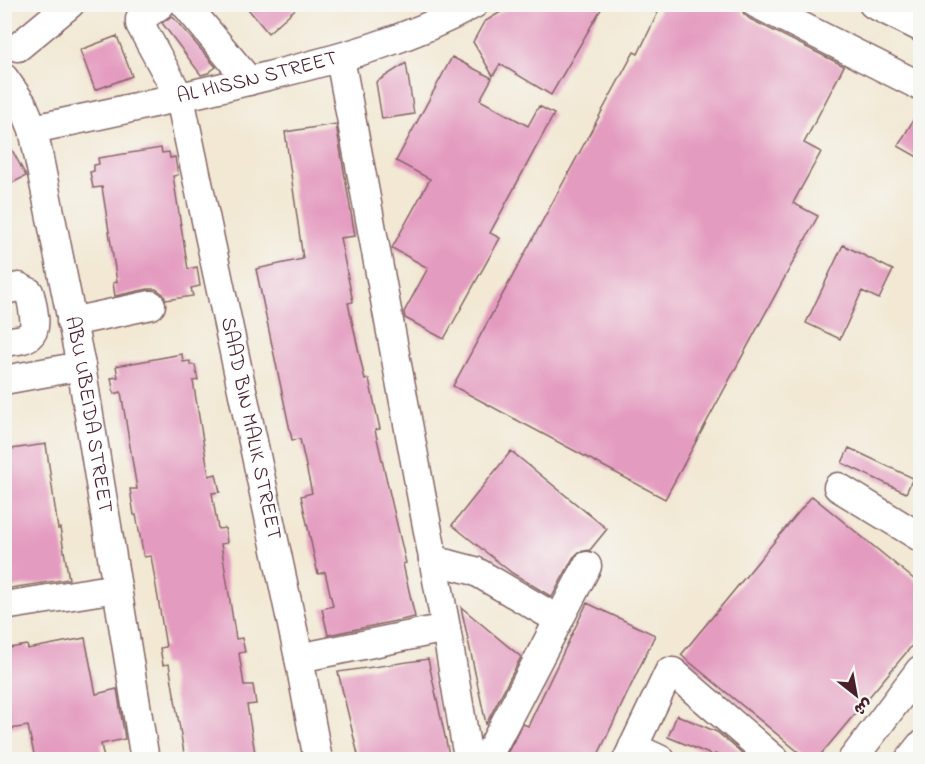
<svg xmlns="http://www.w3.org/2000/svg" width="925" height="764" font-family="'Indie Flower','Playpen Sans Arabic',sans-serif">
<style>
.building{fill:#e49bc0}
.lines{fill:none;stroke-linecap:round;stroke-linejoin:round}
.minor-casing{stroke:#856566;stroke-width:31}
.minor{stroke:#fff;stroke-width:28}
.labels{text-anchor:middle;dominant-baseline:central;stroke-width:6;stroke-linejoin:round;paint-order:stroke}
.street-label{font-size:21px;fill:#4a1f2b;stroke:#f6f6f2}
</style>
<rect width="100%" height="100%" fill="#f6f6f2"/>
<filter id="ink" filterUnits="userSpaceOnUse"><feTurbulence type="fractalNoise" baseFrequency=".0167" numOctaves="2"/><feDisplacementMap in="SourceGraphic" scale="12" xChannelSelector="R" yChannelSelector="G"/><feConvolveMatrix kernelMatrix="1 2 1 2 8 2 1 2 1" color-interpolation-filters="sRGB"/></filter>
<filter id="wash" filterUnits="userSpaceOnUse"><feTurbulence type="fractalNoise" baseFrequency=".008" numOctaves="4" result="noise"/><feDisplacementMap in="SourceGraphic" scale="24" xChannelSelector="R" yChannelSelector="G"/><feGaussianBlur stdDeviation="1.35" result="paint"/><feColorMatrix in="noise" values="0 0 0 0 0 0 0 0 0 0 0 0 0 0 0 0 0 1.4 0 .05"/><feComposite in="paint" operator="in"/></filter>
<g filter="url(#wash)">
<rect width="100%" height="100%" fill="#f2e8d3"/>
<g id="blocks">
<!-- building -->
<path class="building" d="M244,4H301L268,33Z
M514,4H604L551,95L500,64L493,76L473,42L484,22Z
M662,4H735L741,8L744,14L750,19L844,66L804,143L821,152L793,203L818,216L665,499L453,386L634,52L638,54Z
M172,16L216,67L208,73L201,75L162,23Z
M117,36L132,76L95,90L80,50Z
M452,57L492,78L480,100L528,126L539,106L554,114L490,233L500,238L444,339L405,318L404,312L428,268L392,248L430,179L396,161Z
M406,63L414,114L382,119L376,82Z
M921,107V159L898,146Z
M336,124L355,236L340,238L353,302L348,303L365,380L369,379L380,429L375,430L406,563L403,564L415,617L328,635L322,609L333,606L325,572L318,574L301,496L312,493L300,439L292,440L256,269L303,259L285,132Z
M4,135L26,176L4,187Z
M161,148L162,153L169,152L170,158L175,157L178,175L173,176L188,269L197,267L200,286L191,288L193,296L166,300L163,294L156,289H148L115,296L113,283L117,282L102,187L93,188L90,172L94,171V165L99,164L98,158Z
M843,245L893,270L879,299L862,291L840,339L806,323Z
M182,354L183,362L190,361V365H195L198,380L193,381L209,476L216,474L220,492L212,493L218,529L225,528L227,543L221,544L236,639L242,638L245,652L239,653L244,685H253L256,704L247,705L256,759H185L169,664L163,665L160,648L166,647L151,556L144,557L136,515H134L130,489H137L121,392L114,394L111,378L118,377L116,366Z
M46,444L58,529L60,528L69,579L4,589V450Z
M849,448L913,478L906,493L842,463Z
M511,451L607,529L590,550L579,552L573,558L552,597L512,573L452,525Z
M812,496L921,585V635L817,759H807L681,655Z
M587,603L655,635L596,759H504L523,724L528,726Z
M461,607L521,657L486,724Z
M85,638L96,694L117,689L125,739L101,744L104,759H35L28,726L4,730V649L27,645L28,649Z
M428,659L450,759H359L338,672Z
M677,715L717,732L749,759H727L715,754L714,756L668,737Z"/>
</g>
</g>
<g filter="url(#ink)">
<use href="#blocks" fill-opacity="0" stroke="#856566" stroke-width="1.5"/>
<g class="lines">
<!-- minor casing -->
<g class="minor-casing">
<g id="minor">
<path id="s1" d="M161,4L140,19V24L180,98L299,658L318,760"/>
<path d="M185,4L249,81"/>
<path d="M757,4L920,86"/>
<path d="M873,4L920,27"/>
<path d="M18,47L70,4"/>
<path d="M340,58L446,628L466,746L471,755L482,758L491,750L587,566"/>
<path id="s2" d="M4,78L23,105L33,129L81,366L145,760"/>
<path id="s3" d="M33,129C110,113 187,96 264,77C338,59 407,41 474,4"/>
<path d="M4,290L19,287L29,292C32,300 33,308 34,316C37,340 24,339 4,342"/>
<path d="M71,322L151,305"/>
<path d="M4,380L81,366"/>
<path d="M838,487L920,537"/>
<path d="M433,560L475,571L559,620"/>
<path d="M4,606L117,588"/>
<path d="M299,658L446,628"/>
<path d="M633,747L661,760"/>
<path d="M627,760L669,672H673L775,760"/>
<path d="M852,760L920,670"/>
<path d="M909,760L920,746"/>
</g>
</g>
<!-- minor -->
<use href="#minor" class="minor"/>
</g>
</g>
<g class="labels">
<!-- street labels -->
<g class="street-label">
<text stroke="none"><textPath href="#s3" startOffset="230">AL HISSN STREET</textPath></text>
<text stroke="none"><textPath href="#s2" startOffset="350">ABU UBEIDA STREET</textPath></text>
<text stroke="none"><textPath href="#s1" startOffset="453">SAAD BIN MALIK STREET</textPath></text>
</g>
</g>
<!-- margin -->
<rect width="925" height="764" fill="none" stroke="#f6f6f2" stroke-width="24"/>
<!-- north arrow -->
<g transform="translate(856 695) rotate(149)" stroke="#f6f6f2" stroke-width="4.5" paint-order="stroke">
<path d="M0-4.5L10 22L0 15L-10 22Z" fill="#4a1f2b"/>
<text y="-9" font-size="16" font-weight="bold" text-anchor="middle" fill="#4a1f2b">ش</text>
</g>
</svg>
